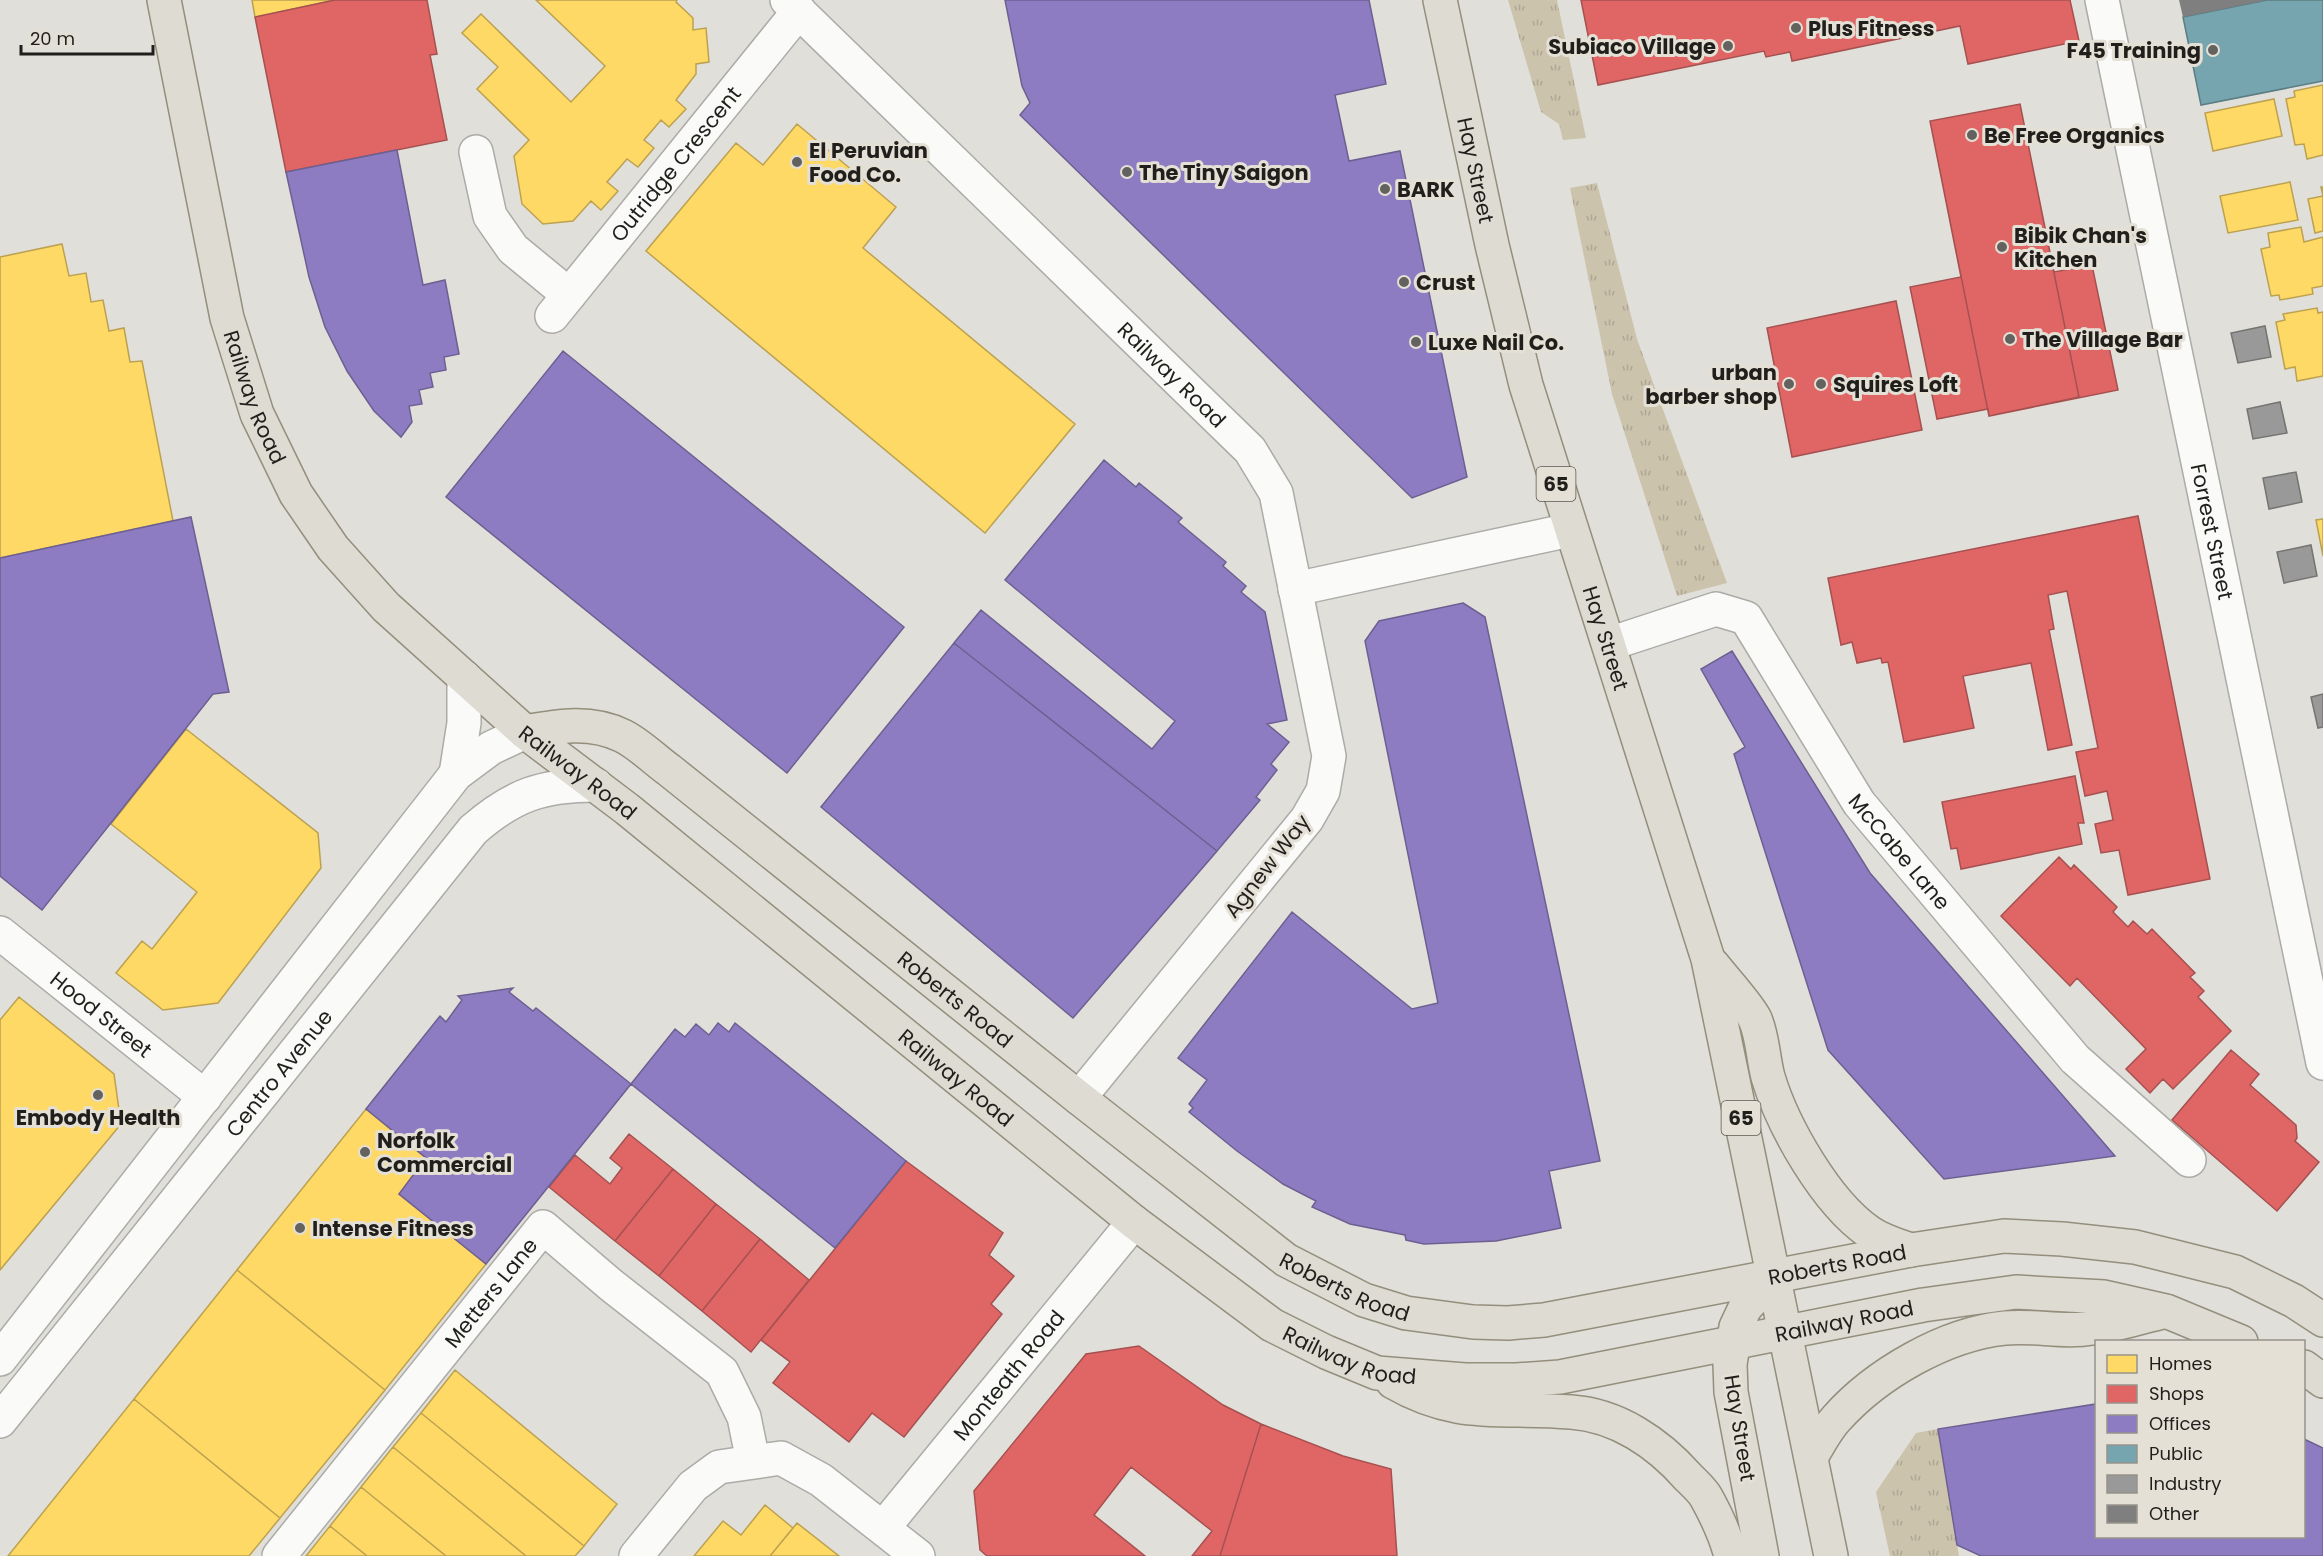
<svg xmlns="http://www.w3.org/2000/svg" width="2323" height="1556" font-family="Poppins,sans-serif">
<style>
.grass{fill:url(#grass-tufts)}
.homes{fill:#ffd966;stroke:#bca150;stroke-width:1.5}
.shops{fill:#e06666;stroke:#a65150;stroke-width:1.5}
.offices{fill:#8e7cc3;stroke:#6d6091;stroke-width:1.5}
.public{fill:#76a5af;stroke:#5c7d83;stroke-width:1.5}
.industry{fill:#999;stroke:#757473;stroke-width:1.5}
.building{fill:#7e7f7e}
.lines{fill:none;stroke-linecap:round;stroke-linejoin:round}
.minor-casing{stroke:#acaba7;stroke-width:36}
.major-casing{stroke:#948e7c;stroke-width:36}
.minor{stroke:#fafaf9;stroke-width:33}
.major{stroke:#dddbd2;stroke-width:33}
.poi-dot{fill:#63625e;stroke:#e4e0d6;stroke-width:2}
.labels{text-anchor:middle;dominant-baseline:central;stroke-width:6;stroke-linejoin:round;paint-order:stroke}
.shield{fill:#e4e0d6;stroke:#5b5953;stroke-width:1.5}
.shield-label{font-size:20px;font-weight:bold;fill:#201f1b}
.poi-label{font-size:21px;font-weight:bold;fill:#201f1b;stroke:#e4e0d6;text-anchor:start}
.street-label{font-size:21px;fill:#201f1b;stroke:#e4e0d6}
</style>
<defs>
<pattern id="grass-tufts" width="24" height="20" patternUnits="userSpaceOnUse" patternTransform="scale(1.5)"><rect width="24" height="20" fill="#ccc3ad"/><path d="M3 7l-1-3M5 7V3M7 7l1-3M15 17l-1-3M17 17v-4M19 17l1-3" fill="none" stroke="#afa794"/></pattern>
</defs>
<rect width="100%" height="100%" fill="#e0dfda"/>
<!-- grass -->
<path class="grass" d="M1508,0H1557L1586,138L1563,140L1559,124L1541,112Z
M1597,183L1637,339L1727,583L1677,596L1612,394L1570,188Z
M1938,1429L1959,1556H1890L1876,1492L1916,1433Z"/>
<!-- homes -->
<path class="homes" d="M252,0H335L255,17Z
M536,0H677L676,2L693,18V30L706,28L709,62L696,64V74L676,100L686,109L669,127L661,120L644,140L654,148L638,167L627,159L607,182L618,191L601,210L591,201L573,221L543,224L522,204L514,156L529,140L477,89L498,67L462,33L481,14L571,102L605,66Z
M2323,85V155L2307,159L2304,144L2295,145L2286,99L2295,97L2294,91Z
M2274,99L2282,136L2213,151L2205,113Z
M797,124L896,207L863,248L1075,424L985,533L646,251L736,143L763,165Z
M2290,182L2298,220L2228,233L2220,196Z
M2321,187H2323V231L2315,233L2308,199L2323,196Z
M2301,227L2304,242L2323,237V286L2312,288L2313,294L2280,300L2279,295L2271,296L2261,249L2270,247L2268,233Z
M62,244L69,276L86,273L91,302L103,300L109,331L124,328L130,362L142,361L173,521L0,558V257Z
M2317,308L2318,313L2323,312V376L2297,381L2295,367L2285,369L2276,322L2285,320L2283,314Z
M2323,519V556L2316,520Z
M186,729L318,833L321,868L218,1003L163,1010L116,973L142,941L152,949L197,892L111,824Z
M19,997L114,1074L121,1124L0,1270V1020Z
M366,1109L426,1158L399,1194L486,1264L385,1390L237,1270Z
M237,1270L385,1390L280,1518L134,1399Z
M455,1370L617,1504L584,1546L421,1413Z
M134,1399L280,1518L249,1556H8Z
M421,1413L584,1546L575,1556H526L393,1447Z
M393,1447L526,1556H446L361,1487Z
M361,1487L446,1556H367L330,1526Z
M765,1505L793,1528L770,1556H694L723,1521L741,1535Z
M797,1523L839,1556H770Z
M330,1526L367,1556H306Z"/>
<!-- shops -->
<path class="shops" d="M335,0H427L437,54L430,55L447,140L286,172L255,17Z
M1581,0H2070L2079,41L1968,64L1960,26L1792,61L1790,52L1766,57L1764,51L1598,85Z
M2020,104L2054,272L2092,265L2118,390L1989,416L1988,409L1937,419L1910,287L1961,277L1930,121Z
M2020,104L2079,397L1989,416L1930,121Z
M1896,301L1922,430L1792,457L1767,328Z
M2138,516L2210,879L2128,895L2119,850L2101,853L2095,824L2113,820L2107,791L2085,796L2076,752L2098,748L2067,591L2048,595L2054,629L2049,630L2072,745L2048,750L2031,663L1963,676L1974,728L1904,742L1888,662L1882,663L1881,658L1857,663L1852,642L1841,645L1828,578Z
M2075,776L2084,823H2078L2082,844L1961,869L1957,848L1951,849L1942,802Z
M2059,857L2071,869L2074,865L2117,907L2113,912L2128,927L2133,921L2147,934L2152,929L2195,973L2190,977L2204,991L2198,997L2231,1031L2173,1089L2163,1079L2150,1093L2126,1069L2146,1049L2077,978L2070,986L2001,916Z
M2231,1050L2259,1074L2250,1085L2296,1125L2297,1138L2295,1141L2319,1162L2277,1211L2172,1120Z
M629,1134L673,1169L615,1241L549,1187L575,1155L610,1184L622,1168L610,1158Z
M906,1161L1003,1233L989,1255L1014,1276L991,1304L1002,1314L904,1437L872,1413L849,1442L773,1383L790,1362L761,1340Z
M673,1169L716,1204L659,1276L615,1241Z
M716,1204L760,1239L702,1311L659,1276Z
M760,1239L809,1280L751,1352L702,1311Z
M1139,1346L1223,1405L1261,1424L1220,1556H1192L1212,1531L1131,1467L1094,1515L1145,1556H987L980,1550L974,1491L1086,1354Z
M1261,1424L1343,1456L1391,1469L1397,1556H1220Z"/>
<!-- offices -->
<path class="offices" d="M1005,0H1369L1386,84L1335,95L1349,161L1400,151L1467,477L1412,498L1020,115L1030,103L1022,86Z
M397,150L423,285L445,280L459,354L444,357L446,370L430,373L433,387L419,390L422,404L409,406L412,422L401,437L374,411L347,371L325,327L309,277L286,172Z
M563,351L904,627L787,773L446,497Z
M1104,460L1136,487L1139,483L1182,518L1178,522L1226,562L1223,566L1246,586L1241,592L1265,612L1287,720L1267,724L1289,742L1271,764L1277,770L1256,797L1260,800L1217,851L954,643L981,610L1152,749L1175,721L1005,580Z
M191,517L229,692L213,694L42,910L0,876V558Z
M1463,603L1485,617L1600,1161L1549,1171L1561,1228L1496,1241L1424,1244L1406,1240L1405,1235L1350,1224L1312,1207L1316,1201L1283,1184L1237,1151L1189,1112L1193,1108L1189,1104L1207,1080L1178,1058L1292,912L1412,1009L1438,1003L1365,641L1379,621Z
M954,643L1217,851L1073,1018L821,807Z
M1732,651L1870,873L2115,1156L1944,1179L1828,1050L1734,754L1745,747L1701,669Z
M513,988L509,992L533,1011L536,1008L631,1084L486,1264L399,1194L426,1158L366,1109L440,1016L446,1022L462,1000L458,996Z
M718,1023L729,1032L735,1023L906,1161L835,1248L631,1084L675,1029L685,1037L696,1024L709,1035Z
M2096,1404V1536H2304V1439L2323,1448V1556H1981L1957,1545L1938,1429Z"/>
<!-- public -->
<path class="public" d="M2267,0H2323V81L2201,105L2183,17Z"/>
<!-- industry -->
<path class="industry" d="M2265,326L2271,357L2238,363L2231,333Z
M2280,402L2287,433L2253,439L2247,409Z
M2296,472L2302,502L2269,509L2263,478Z
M2311,545L2317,576L2284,583L2277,552Z
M2323,694V727L2318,728L2311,697Z"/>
<!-- building -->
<path class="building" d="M2179,0H2262V1L2183,17Z"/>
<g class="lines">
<!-- minor casing -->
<g class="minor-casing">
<g id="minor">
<path id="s1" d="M787,0L1250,450L1276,493L1329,756L1323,791L1307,819L1079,1098"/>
<path id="s2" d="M2102,0L2323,1063"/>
<path d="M476,152L490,216L513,249L569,295"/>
<path id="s3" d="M552,316L799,11"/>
<path d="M1295,589L1570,530"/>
<path id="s4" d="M1609,644L1716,609L1746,618L1859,803L2075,1059L2189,1160"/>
<path d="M456,774L464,723V677"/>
<path id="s5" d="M0,933L205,1097"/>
<path d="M0,1359L456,774L491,748L525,732"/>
<path id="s6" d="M0,1421L473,830C513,795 542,785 596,785"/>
<path id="s7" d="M883,1528L1134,1222"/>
<path id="s8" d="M279,1556L543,1227L611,1285L722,1372L744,1417L753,1461"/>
<path d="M636,1556L693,1486L719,1467L781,1458L821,1480L918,1556"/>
</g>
</g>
<!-- major casing -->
<g class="major-casing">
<g id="major">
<path id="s9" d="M164,0L227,318L257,414L296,494L333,548L386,607L525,732L627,809L1134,1222L1272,1325L1326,1352L1377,1373L1465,1380H1516L1560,1377L1923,1305L2016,1292L2104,1297L2166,1311L2241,1342"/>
<path id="s10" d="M1440,0L1492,245L1526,385L1708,959L1831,1556"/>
<path id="s11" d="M525,732C558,726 591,720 623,736C639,744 654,759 669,770L1079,1098L1286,1260L1364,1300L1406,1313L1473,1322L1508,1323L1544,1320L1911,1250L2004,1236L2062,1239L2135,1247L2235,1272L2294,1301L2323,1320"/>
<path d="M1713,965C1723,978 1749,1006 1755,1019C1763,1037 1763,1059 1768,1077C1783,1127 1826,1202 1869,1232C1882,1241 1896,1245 1911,1250"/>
<path d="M2304,1367L2323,1381"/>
<path d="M1393,1382C1459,1420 1501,1406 1571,1412C1617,1415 1658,1443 1688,1477C1694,1483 1702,1490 1706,1497C1716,1515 1726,1537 1731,1556"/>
<path d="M1811,1457C1819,1444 1826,1430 1836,1419C1876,1374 1945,1334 2005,1328C2034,1325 2064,1333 2092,1328C2114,1325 2137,1318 2159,1313"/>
<path d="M1762,1556L1731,1392L1730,1364L1736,1327L1745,1308L1774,1276"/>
</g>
</g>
<!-- minor -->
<use href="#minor" class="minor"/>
<!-- major -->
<use href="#major" class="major"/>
</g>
<!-- markers -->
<g class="poi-dot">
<circle cx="1796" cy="28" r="6"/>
<circle cx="1728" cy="46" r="6"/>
<circle cx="2213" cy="50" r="6"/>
<circle cx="1972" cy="135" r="6"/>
<circle cx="797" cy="162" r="6"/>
<circle cx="1127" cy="172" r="6"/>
<circle cx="1385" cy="189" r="6"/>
<circle cx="2002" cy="247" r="6"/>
<circle cx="1404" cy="282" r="6"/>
<circle cx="2010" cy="339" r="6"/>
<circle cx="1416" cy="342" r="6"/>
<circle cx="1789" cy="384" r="6"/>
<circle cx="1821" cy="384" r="6"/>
<circle cx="98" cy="1095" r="6"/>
<circle cx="365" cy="1152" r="6"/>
<circle cx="300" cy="1228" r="6"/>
</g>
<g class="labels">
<!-- shield labels -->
<g class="shield">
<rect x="1536.5" y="467" width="39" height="34" rx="4.5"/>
<rect x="1721.5" y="1101" width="39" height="34" rx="4.5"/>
</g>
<g class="shield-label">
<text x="1556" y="484">65</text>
<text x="1741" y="1118">65</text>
</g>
<!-- poi labels -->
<g class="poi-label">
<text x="1808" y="28">Plus Fitness</text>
<text x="1716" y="46" text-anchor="end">Subiaco Village</text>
<text x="2201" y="50" text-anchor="end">F45 Training</text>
<text x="1984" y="135">Be Free Organics</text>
<text x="809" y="150">El Peruvian<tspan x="809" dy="24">Food Co.</tspan></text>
<text x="1139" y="172">The Tiny Saigon</text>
<text x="1397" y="189">BARK</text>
<text x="2014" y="235">Bibik Chan's<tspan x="2014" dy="24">Kitchen</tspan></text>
<text x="1416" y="282">Crust</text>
<text x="2022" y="339">The Village Bar</text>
<text x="1428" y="342">Luxe Nail Co.</text>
<text x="1777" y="372" text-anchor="end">urban<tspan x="1777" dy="24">barber shop</tspan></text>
<text x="1833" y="384">Squires Loft</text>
<text x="98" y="1117" text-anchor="middle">Embody Health</text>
<text x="377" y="1140">Norfolk<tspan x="377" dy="24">Commercial</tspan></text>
<text x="312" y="1228">Intense Fitness</text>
</g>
<!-- street labels -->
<g class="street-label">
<text stroke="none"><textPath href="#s3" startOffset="196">Outridge Crescent</textPath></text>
<text stroke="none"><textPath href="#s10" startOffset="174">Hay Street</textPath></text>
<text stroke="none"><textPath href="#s1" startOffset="537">Railway Road</textPath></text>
<text stroke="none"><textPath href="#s9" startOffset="408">Railway Road</textPath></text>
<text stroke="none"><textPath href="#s2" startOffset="543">Forrest Street</textPath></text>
<text stroke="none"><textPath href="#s10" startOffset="660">Hay Street</textPath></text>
<text stroke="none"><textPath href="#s9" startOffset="912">Railway Road</textPath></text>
<text stroke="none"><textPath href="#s4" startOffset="424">McCabe Lane</textPath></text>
<text transform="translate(1267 866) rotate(-52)">Agnew Way</text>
<text stroke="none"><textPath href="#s11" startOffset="524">Roberts Road</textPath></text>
<text stroke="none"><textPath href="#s5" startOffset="130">Hood Street</textPath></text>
<text stroke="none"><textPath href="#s6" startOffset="446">Centro Avenue</textPath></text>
<text stroke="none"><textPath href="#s9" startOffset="1398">Railway Road</textPath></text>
<text stroke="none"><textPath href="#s11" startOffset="1514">Roberts Road</textPath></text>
<text stroke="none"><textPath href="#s11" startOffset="1010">Roberts Road</textPath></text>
<text stroke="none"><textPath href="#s8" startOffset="338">Metters Lane</textPath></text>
<text stroke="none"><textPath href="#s9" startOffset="2388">Railway Road</textPath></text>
<text stroke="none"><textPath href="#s9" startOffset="1884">Railway Road</textPath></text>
<text stroke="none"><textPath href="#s7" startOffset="198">Monteath Road</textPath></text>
<text transform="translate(1740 1428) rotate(81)">Hay Street</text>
</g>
</g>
<!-- legend -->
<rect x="2095" y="1340" width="210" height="198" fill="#e4e0d6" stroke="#96938b" stroke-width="1.5"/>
<rect x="2107" y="1355" width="30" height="18" fill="#ffd966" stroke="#96938b" stroke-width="1.5"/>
<text x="2149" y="1370" font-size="18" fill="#201f1b">Homes</text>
<rect x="2107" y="1385" width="30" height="18" fill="#e06666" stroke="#96938b" stroke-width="1.5"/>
<text x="2149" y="1400" font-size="18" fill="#201f1b">Shops</text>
<rect x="2107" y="1415" width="30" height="18" fill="#8e7cc3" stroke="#96938b" stroke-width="1.5"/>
<text x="2149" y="1430" font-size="18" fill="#201f1b">Offices</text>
<rect x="2107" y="1445" width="30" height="18" fill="#76a5af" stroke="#96938b" stroke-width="1.5"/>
<text x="2149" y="1460" font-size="18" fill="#201f1b">Public</text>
<rect x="2107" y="1475" width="30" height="18" fill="#999999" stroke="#96938b" stroke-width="1.5"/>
<text x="2149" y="1490" font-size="18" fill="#201f1b">Industry</text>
<rect x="2107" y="1505" width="30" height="18" fill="#7e7f7e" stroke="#96938b" stroke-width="1.5"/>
<text x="2149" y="1520" font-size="18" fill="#201f1b">Other</text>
<!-- scale -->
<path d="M21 45v9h132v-9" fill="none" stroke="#201f1b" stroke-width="3"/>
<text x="30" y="45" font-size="18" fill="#201f1b" stroke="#e4e0d6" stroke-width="4.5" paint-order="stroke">20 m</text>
</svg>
